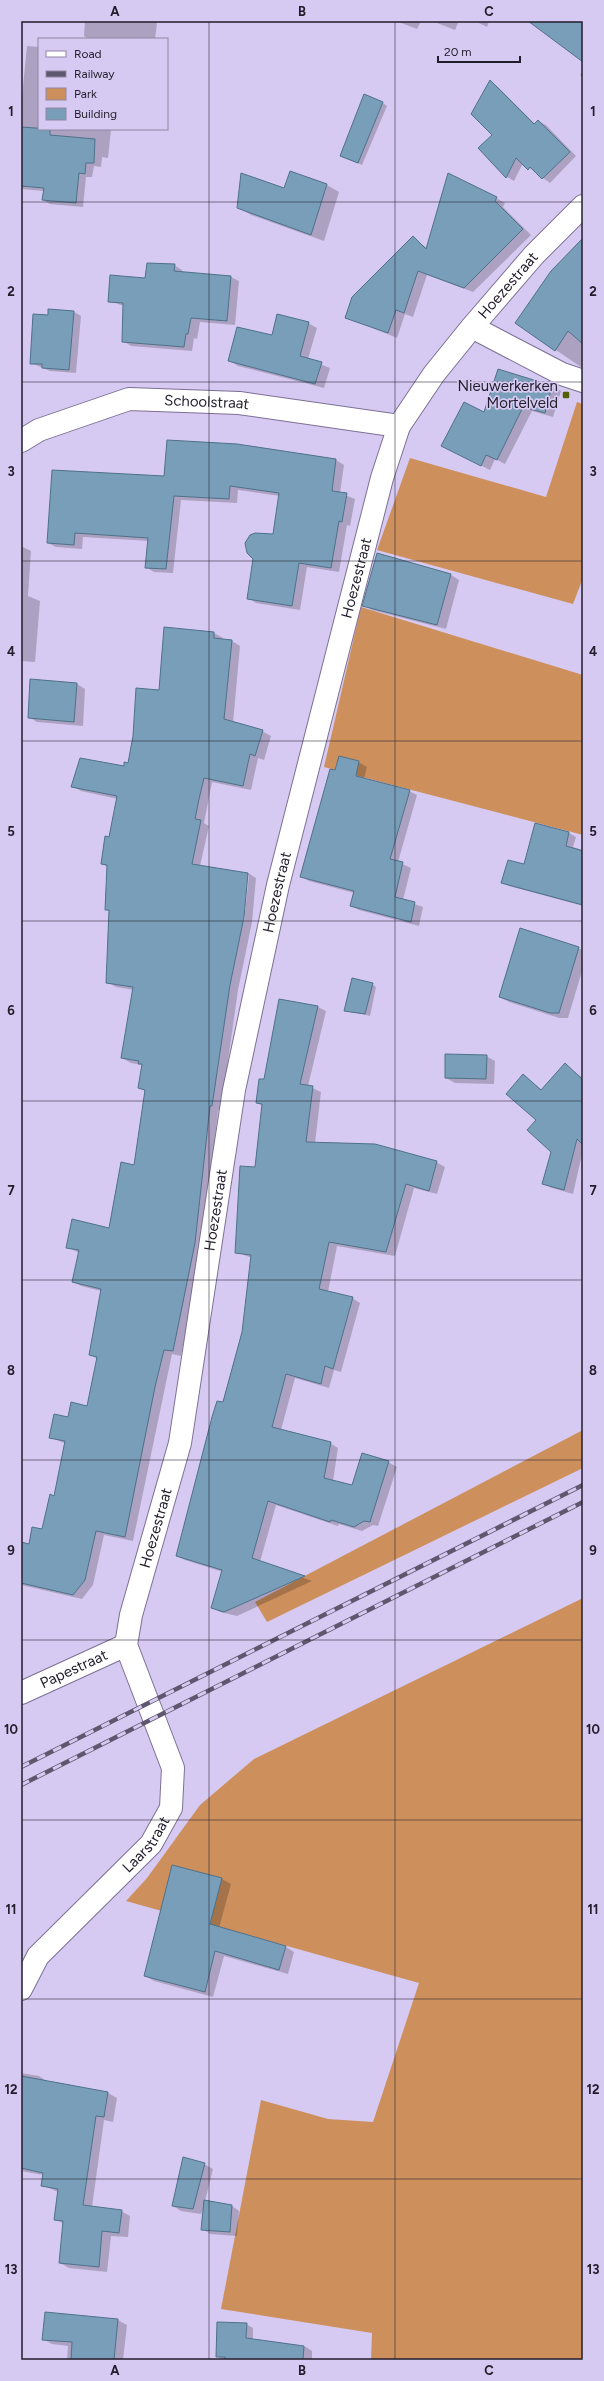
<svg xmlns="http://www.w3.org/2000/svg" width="604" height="2381" font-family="Figtree,sans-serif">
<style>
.green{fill:#cd905d}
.shadow{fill:#0003;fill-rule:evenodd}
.building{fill:#799eb9;stroke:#4e718a}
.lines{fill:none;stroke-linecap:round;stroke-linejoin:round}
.minor-casing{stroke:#7d7094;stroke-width:24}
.tertiary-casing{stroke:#7d7094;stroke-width:24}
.minor{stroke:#fff;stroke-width:22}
.tertiary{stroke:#fff;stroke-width:22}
.rail-casing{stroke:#5f576e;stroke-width:4.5}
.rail{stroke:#d7caf2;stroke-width:3;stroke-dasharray:9;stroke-linecap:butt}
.grid{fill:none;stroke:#221d2b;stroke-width:1;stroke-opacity:0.55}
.poi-dot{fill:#516003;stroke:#d7caf2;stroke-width:1.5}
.labels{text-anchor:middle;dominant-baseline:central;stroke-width:3.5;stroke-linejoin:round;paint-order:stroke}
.street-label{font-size:15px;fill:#221d2b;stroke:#d7caf2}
.poi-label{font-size:15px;fill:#221d2b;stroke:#d7caf2;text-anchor:end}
.neatline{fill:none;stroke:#221d2b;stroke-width:1.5}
.grid-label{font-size:13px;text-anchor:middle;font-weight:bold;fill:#221d2b}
</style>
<rect width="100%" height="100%" fill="#d7caf2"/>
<!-- green -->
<path class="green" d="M577,402L583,404V578L573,604L377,550L410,458L546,497Z
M361,607L583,675V835L324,767Z
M583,1430V1468L267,1622L255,1602Z
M583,1598V2360H371L372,2333L221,2309L261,2100L328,2119L373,2122L419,1983L126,1901L147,1878L200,1805L254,1759Z"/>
<!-- shadow -->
<path class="shadow" d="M85,21H154L157,23L155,39H89L84,36Z
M396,21H421L417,29Z
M432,21H459L455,30Z
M475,21H489L487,27Z
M27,46L39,47V129H111L108,158L102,157L101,167L94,166L92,177H86L83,207L50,204L43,200L44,191L21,189V107Z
M583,71V77L580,75Z
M490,82L497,86L535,124L538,121L546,125L576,156L550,183L523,163L514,181L507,177L479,148L493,135Z
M383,103L387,106L362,165L341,156Z
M291,173L327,185L339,192L324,241L251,215L239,208L285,189Z
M496,198L505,203L503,207L531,235L473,292L427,275L413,317L405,314L397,338L346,317L413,238L427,248Z
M583,240V362L581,367L516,323Z
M174,265L182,270V272L231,277L239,281L235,325L200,322L197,339L194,338L192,351L131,346L123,341L124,306L109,301L146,279Z
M49,311L74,312L81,316L76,373L50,371L31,363Z
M308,323L317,328L308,359L330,368L324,388L238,366L230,361L272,337Z
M499,370L552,386L561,391L553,417L532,411L505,464L495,459L490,470L451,450L485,413Z
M336,460L344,465L340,493L355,499L350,526L347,525L339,572L307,567L300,610L256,603L248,598L254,559L274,535L280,496L238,490L237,503L181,500L173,573L154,572L146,567L149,541L83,537L82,549L56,547L48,543L165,477Z
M21,546L31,551L28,596L40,601L35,662L21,661Z
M451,575L459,580L446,629L372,610L364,605Z
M165,628L214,633L223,638L222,640L232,641L240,646L233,723L262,731L271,736L264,760L258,758L251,790L212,782L204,823L209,826L200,866L248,873L256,878L252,922L238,990L221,1110H218L203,1248L181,1356L172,1354L133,1541L104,1535L93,1585L82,1599L21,1585V1544L30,1545L43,1530L55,1497L66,1444L50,1437L68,1418L88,1407L98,1359L90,1355L101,1291L81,1286L73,1282L79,1253L67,1247L110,1229L135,1166L145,1091L139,1088L143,1065L131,1063L122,1058L134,990L116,987L107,982L110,912L106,909L108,867L102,864L118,799L81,791L73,786L128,764L160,692ZM247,875H249L244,922H242Z
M77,684L85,689L83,726L37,722L29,717Z
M358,762L367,767L364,779L409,791L417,795L398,862L411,868L403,900L423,907L419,926L359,910L351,906L354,893L309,881L301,876L335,771Z
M535,824L569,833L576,837L573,847L583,850V906L509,886L502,882L525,866Z
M521,930L583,950V968L568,1018H559L509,1002L500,997Z
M372,984L376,987L370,1016L345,1010Z
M280,1000L318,1007L326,1011L308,1086L321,1092L315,1143L436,1162L445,1167L437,1194L414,1188L395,1256L337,1246L328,1292L352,1298L360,1303L341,1372L334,1370L329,1388L295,1378L281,1430L330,1443L338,1448L333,1481L353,1486L388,1462L397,1467L378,1526L373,1525L362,1531L339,1524L338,1526L276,1505L260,1562L312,1581L237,1616L220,1612L212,1607L223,1572L185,1560L177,1556L243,1332L252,1258L236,1252L256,1168L263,1106L257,1103L265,1081Z
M486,1056L495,1061L494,1084L455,1083L446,1078Z
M565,1065L583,1078V1150L573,1194L552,1188L543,1184L552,1151L537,1120L523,1076L542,1090Z
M173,1866L222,1879L231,1884L219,1928L286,1947L294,1952L288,1974L224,1956L213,1997L154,1981L145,1976Z
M21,2073L39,2076L48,2082L108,2093L117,2098L113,2122L104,2120L92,2207L121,2211L130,2216L128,2237L111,2236L107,2272L69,2268L60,2263L64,2224L55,2219L58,2192L42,2185L43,2175L21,2171Z
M204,2164L213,2169L205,2201L232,2206L239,2211L237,2236L210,2234L203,2229L204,2207L201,2214L181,2211L173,2206Z
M46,2313L118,2320L127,2325L123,2360H67L68,2346L52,2344L43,2339Z
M246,2324L253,2328V2340L306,2347L312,2351V2360H224L217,2356Z"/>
<!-- building -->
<path class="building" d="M528,21H583V62Z
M490,80L534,124L538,120L570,152L542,179L530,167L528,170L516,158L506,178L478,148L492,135L471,114Z
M364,94L383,102L358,163L340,156Z
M21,127L50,129V135L95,139L94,163H86L85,174L79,173L76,203L42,200L44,188L21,186Z
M290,171L327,184L311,235L237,208L241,173L284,188Z
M448,173L497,197L495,201L523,229L464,288L418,271L404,313L396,310L388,333L345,318L352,297L413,236L426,249Z
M583,238V344L568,331L555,351L515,323L551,271Z
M147,263L175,264L174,271L231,276L227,321L191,318L188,334H186L184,347L122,342L123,303L108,302L110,275L145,278Z
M48,309L74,311L69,370L42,368V364H30L33,314L48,315Z
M277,314L309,322L300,356L322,362L315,384L228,361L237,327L272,335Z
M498,369L550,385V394L545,413L523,407L497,460L486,455L481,466L441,446L464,402L484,412Z
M167,440L237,444L336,459L332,491L347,493L342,522L339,521L331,568L299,563L292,606L247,599L253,559L247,553L245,543L250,535L255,533L273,534L279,493L230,486L229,499L174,496L166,569L145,568L148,538L75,533L74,545L47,543L52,470L164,476Z
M377,553L451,574L437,625L362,606Z
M164,627L214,632V638L232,640L224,719L263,730L255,756L250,754L243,786L204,778L199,799L195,819L201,820L192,864L248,873L244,917L230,985L212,1106H210L195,1243L173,1351L164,1350L155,1387L125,1537L96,1531L85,1580L73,1595L21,1583V1542L29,1544L32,1527L42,1529L50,1494L54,1496L65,1441L49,1438L54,1414L68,1417L71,1402L87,1406L97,1357L89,1355L101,1289L72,1282L79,1250L66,1248L72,1219L109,1228L121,1162L134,1165L145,1090L138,1088L142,1064H138L139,1061L121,1058L133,987L106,983L109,910H105L107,865L101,864L105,836L109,837L117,796L71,787L80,758L124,766V762L128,763L133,736L136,688L159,690Z
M30,679L77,683L74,722L28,718Z
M339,756L359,761L356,776L410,790L390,859L403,862L395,897L415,902L411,922L350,906L354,891L300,877L330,769L335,770Z
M535,823L569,832L566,846L583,851V905L501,883L508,860L524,864Z
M520,928L579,947L559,1013H550L499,997Z
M352,978L373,983L365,1014L344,1011Z
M279,999L318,1006L300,1084L313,1086L306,1142L375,1144L437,1161L429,1191L406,1184L386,1252L329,1242L319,1289L353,1297L333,1369L325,1366L321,1384L286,1374L272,1427L331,1442L324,1478L352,1485L362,1453L389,1461L370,1522L364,1521L354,1527L331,1520L330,1522L268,1501L252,1558L305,1576L224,1612L211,1608L222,1570L176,1556L212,1417L217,1401L223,1402L242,1332L251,1255L235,1253L240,1166L255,1167L262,1104L256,1103L259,1079H264Z
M445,1054L487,1055L486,1079L445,1078Z
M565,1063L583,1080V1145L577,1139L564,1190L542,1184L551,1152L527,1130L536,1120L506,1094L523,1074L541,1090Z
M172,1865L222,1878L210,1924L286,1946L279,1970L215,1951L205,1992L144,1976Z
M21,2076L108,2092L104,2117L96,2116L83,2205L122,2210L119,2233L102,2231L99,2267L59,2263L63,2221L54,2220L58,2189L41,2186L43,2173L21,2168Z
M183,2157L205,2163L193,2209L172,2206Z
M204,2200L232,2205L230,2232L201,2230Z
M45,2312L118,2319L114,2360H71L72,2342L42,2340Z
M217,2322L247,2323L246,2338L304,2346L303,2360H225V2357H216Z"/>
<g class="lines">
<!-- minor casing -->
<g class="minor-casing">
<g id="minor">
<path id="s1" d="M472,327L534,255L583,206"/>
<path id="s2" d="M21,1693L126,1645"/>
<path id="s3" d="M21,1989L38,1956L151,1844L171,1808L173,1768L126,1645L131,1615L180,1443L234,1090L278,885L382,478L399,426"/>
</g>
</g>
<!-- tertiary casing -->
<g class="tertiary-casing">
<g id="tertiary">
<path id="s4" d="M21,441L39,430L129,399L239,403L399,426L434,374L472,327L562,374L583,381"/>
</g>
</g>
<!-- minor -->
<use href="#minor" class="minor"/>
<!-- tertiary -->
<use href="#tertiary" class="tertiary"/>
<!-- rail casing -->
<g class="rail-casing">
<path id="rail" d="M21,1767L583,1485
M21,1785L583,1502"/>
</g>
<!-- rail -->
<use href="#rail" class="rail"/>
</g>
<!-- grid -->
<path class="grid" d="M209,21V2360M395,21V2360M21,202H583M21,382H583M21,561H583M21,741H583M21,921H583M21,1101H583M21,1280H583M21,1460H583M21,1640H583M21,1820H583M21,1999H583M21,2179H583"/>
<!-- markers -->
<rect class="poi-dot" x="562" y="391" width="8" height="8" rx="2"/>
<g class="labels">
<!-- street labels -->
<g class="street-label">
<text stroke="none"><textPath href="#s1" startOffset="55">Hoezestraat</textPath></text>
<text stroke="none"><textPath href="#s4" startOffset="194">Schoolstraat</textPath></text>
<text stroke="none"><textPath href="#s3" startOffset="1502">Hoezestraat</textPath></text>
<text stroke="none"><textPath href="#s3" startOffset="1178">Hoezestraat</textPath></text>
<text stroke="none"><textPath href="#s3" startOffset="854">Hoezestraat</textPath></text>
<text stroke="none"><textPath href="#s3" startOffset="530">Hoezestraat</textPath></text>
<text stroke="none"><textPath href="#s2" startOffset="58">Papestraat</textPath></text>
<text stroke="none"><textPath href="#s3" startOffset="193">Laarstraat</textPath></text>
</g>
<!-- poi labels -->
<g class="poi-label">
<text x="558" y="386">Nieuwerkerken<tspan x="558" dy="17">Mortelveld</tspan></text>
</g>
</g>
<!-- border -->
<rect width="604" height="2381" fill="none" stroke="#d7caf2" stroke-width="44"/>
<!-- legend -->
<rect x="38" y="38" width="130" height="92" fill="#d7caf2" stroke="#8f85a2"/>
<rect x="46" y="51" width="20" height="6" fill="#ffffff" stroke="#8f85a2"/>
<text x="74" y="58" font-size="12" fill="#221d2b">Road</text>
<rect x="46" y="71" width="20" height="6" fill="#5f576e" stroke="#8f85a2"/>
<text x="74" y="78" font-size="12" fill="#221d2b">Railway</text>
<rect x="46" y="88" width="20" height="12" fill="#cd905d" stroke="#8f85a2"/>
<text x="74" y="98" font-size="12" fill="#221d2b">Park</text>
<rect x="46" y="108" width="20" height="12" fill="#799eb9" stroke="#8f85a2"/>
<text x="74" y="118" font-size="12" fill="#221d2b">Building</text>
<!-- scale -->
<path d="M438 56v6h82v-6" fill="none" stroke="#221d2b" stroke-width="2"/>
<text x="444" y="56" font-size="12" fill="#221d2b" stroke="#d7caf2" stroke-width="3" paint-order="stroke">20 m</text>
<rect x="22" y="22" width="560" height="2337" class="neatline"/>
<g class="grid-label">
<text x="115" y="16">A</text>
<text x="302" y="16">B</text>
<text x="489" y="16">C</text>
<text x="11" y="116">1</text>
<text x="593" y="116">1</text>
<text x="11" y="296">2</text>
<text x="593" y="296">2</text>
<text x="11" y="476">3</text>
<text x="593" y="476">3</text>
<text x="11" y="656">4</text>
<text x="593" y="656">4</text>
<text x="11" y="836">5</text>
<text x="593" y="836">5</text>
<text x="11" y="1015">6</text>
<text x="593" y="1015">6</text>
<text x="11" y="1195">7</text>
<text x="593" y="1195">7</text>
<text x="11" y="1375">8</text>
<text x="593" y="1375">8</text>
<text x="11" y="1555">9</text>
<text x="593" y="1555">9</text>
<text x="11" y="1734">10</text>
<text x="593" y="1734">10</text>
<text x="11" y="1914">11</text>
<text x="593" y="1914">11</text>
<text x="11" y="2094">12</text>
<text x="593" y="2094">12</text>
<text x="11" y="2274">13</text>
<text x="593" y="2274">13</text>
<text x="115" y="2375">A</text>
<text x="302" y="2375">B</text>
<text x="489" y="2375">C</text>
</g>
</svg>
